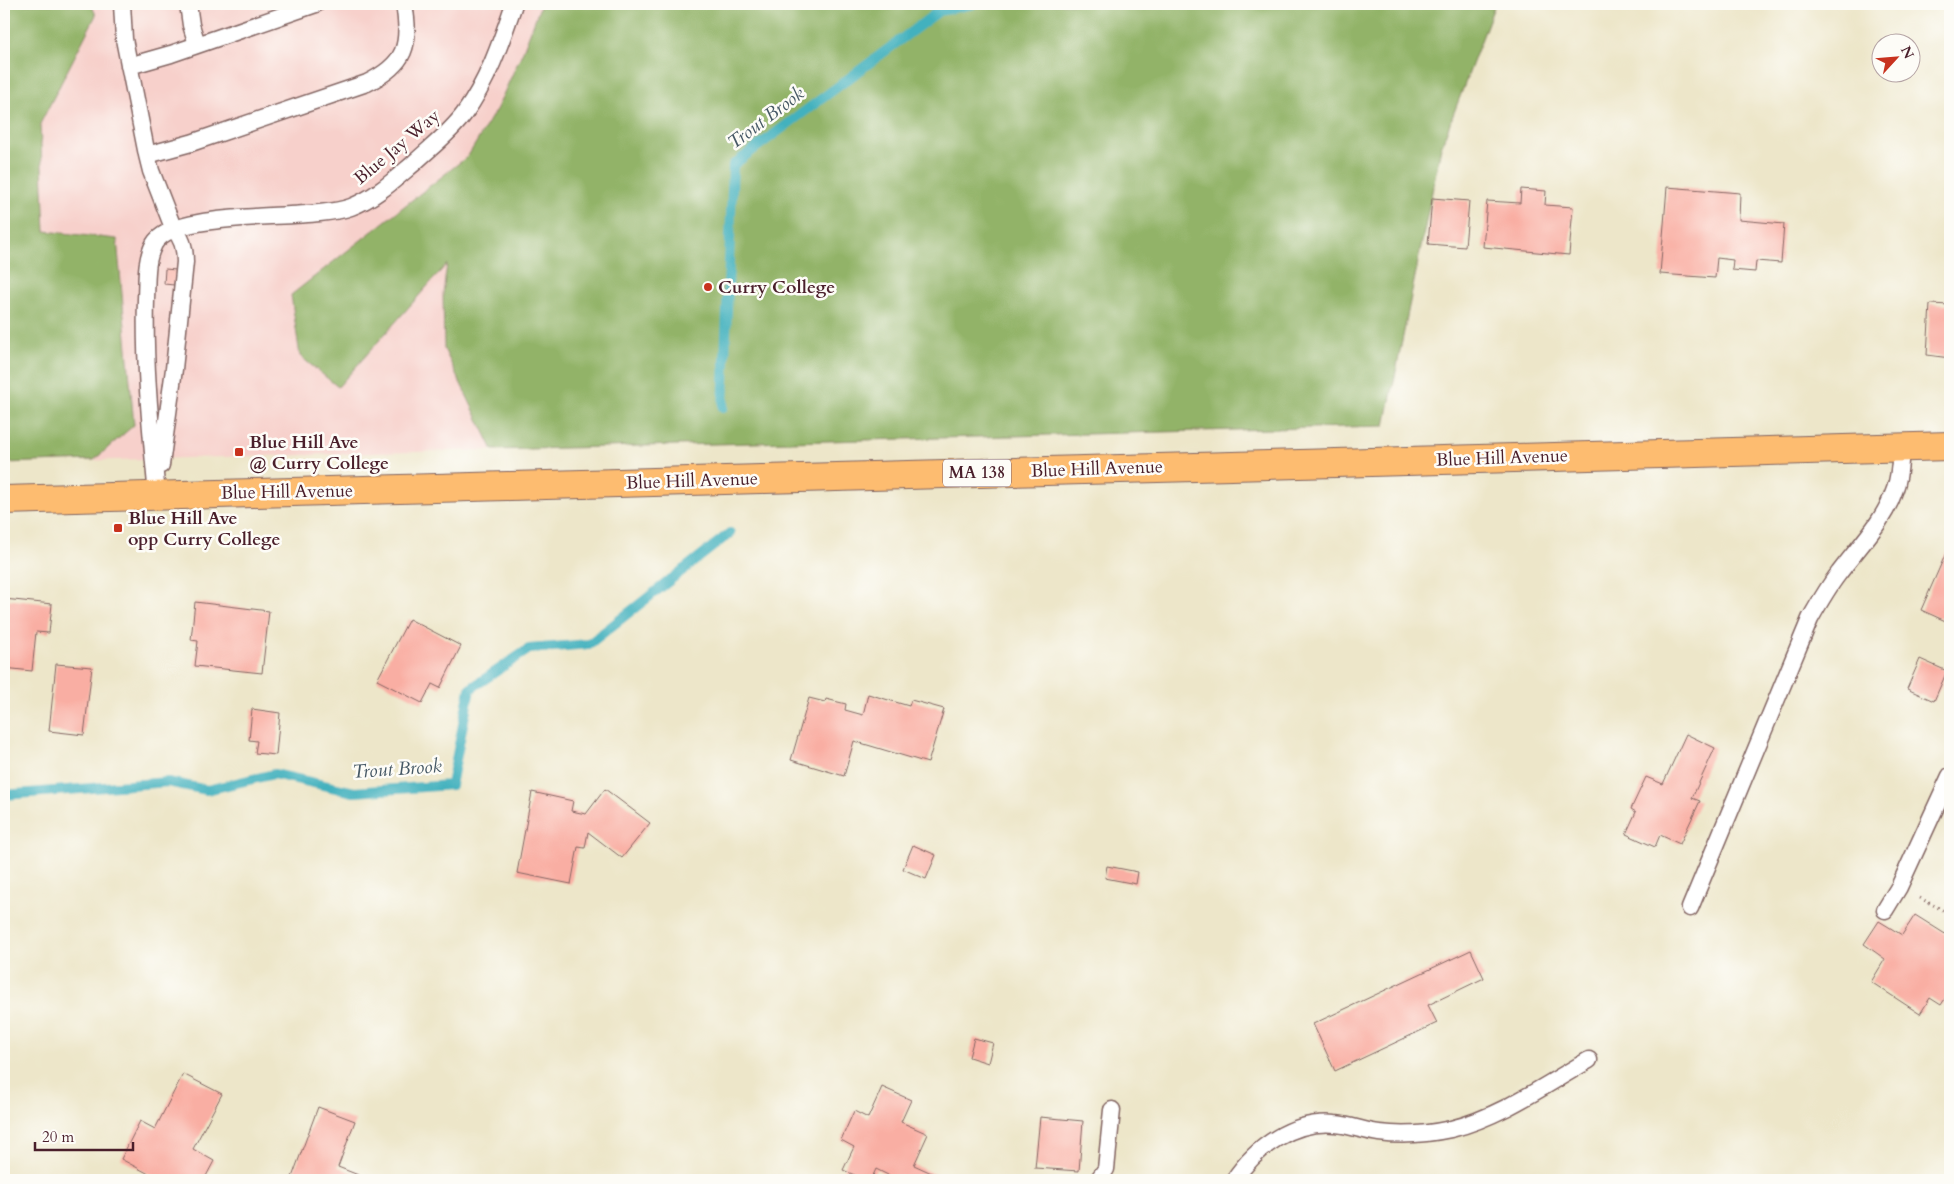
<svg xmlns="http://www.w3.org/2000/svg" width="1954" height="1184" font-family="Cardo,serif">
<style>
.built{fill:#f7d0cb}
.forest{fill:#92b367;stroke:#6e6949}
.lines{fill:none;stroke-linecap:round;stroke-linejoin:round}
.stream{stroke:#42b1be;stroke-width:10}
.building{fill:#f9aea3}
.lane-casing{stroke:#836562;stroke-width:19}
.highway-casing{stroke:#836562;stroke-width:30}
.path{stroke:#836562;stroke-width:3;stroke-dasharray:1 4;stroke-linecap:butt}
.lane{stroke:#fff;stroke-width:16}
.highway{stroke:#fdbc6f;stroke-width:28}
.poi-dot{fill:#c8321e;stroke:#fdfcf7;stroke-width:2}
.labels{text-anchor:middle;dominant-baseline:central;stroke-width:5;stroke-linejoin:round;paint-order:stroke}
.shield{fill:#fdfcf7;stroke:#806168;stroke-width:1}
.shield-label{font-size:16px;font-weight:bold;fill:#4a1f2b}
.street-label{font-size:18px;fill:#4a1f2b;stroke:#fdfcf7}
.poi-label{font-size:18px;font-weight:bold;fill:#4a1f2b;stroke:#fdfcf7;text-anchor:start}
.water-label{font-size:19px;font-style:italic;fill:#475966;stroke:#fdfcf7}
</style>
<rect width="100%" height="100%" fill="#fdfcf7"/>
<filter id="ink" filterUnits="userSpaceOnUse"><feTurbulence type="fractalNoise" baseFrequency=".02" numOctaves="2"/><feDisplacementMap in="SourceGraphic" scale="10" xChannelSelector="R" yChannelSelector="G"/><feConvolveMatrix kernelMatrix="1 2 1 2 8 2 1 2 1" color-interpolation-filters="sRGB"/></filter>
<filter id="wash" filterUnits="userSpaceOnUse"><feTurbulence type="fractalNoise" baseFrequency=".0096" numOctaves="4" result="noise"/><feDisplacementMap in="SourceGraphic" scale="20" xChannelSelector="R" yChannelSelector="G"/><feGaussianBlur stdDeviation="1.12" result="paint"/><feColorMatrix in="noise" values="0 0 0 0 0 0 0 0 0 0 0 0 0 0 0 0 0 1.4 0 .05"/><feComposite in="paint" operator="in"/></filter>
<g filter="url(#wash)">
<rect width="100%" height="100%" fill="#ede6c9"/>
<!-- built -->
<path class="built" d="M4,4H1469L1385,426L4,463Z"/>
<!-- forest -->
<path class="forest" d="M4,4H91L96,15L40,124L45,231L117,239L134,425L94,460L4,463Z
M541,4H1495L1441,147L1385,426L493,450L444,349L443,294L447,264L338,387L300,356L291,295L468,156L497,108L523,51Z"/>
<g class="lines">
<!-- stream -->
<path class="stream" d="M723,408L733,165L939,11L973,4
M4,795L168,782L207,790L274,774L354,792L451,785L470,689L529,649L589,644L730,533"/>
</g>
<g id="blocks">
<!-- building -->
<path class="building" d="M1950,77V88L1946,87Z
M1667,187L1740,193L1739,220L1784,224L1781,263L1756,261L1755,272L1732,270L1733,260L1717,258L1715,278L1660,274Z
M1521,189L1546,191L1545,205L1573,207L1569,255L1483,247L1487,201L1520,203Z
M1432,198L1469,201L1465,247L1428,244Z
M165,269L176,270L174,285L164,284Z
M1930,304L1950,305V358L1927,355Z
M1946,553L1950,555V623L1921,610Z
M4,599L52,604L49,633L36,632L32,671L4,668Z
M195,602L269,611L262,673L195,666L198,641L191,640Z
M409,619L461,646L440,688L432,684L422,703L377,680Z
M1920,659L1947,671L1934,701L1907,689Z
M56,664L92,667L84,735L49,731Z
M868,694L909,706L911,700L944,709L928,763L854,741L844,776L791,760L809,698L825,702L826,699L846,704L845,710L863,715Z
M252,709L280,713L276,755L255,753L257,741L249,740Z
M1686,734L1715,748L1692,798L1700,801L1680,844L1660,835L1655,847L1626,834L1636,812L1631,809L1646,777L1663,784Z
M605,789L650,823L622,858L588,832L585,848L578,847L571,884L517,873L532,792L573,801L571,811L586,814Z
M913,845L936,855L926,879L903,869Z
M1107,866L1138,872L1136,884L1105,878Z
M1915,915L1950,937V991L1941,1005L1930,998L1920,1014L1871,982L1885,959L1864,944L1879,921L1902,935Z
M1471,950L1484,978L1428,1005L1437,1023L1335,1071L1313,1024Z
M974,1038L993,1043L988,1063L969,1057Z
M183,1074L222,1094L193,1149L214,1161L204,1180H160L121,1159L140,1121L155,1129Z
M882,1087L911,1100L901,1122L928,1134L914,1165L938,1176L936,1180H898L876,1169L871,1180H866L843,1170L854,1147L841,1140L854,1111L868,1118Z
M318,1107L355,1121L338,1167L371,1180H291Z
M1040,1117L1083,1121L1079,1171L1035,1168Z"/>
</g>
</g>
<g filter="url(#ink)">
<use href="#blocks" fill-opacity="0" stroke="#836562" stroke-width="1"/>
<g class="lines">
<!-- lane casing -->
<g class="lane-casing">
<path id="lane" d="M122,4L124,39L147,155L151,171L174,230C183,238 185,250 185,262L174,369L161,465
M188,4L191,25L197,44
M129,66L171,54L316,4
M147,155L191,143L367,83C406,64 411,45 404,4
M157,496C151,430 144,365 146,299C147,280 145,261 154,244C173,208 312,222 351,207C375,198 394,180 413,164C430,148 450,133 464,114C488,81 501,42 514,4
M1690,908L1810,619C1819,603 1828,587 1839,573C1859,546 1884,522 1895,489C1900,476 1900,461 1901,447
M1885,910L1899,887L1950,776
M1098,1180L1106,1169L1112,1110
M1234,1180C1256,1147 1293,1120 1335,1124C1350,1125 1364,1131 1379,1133C1402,1136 1428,1134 1451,1129C1500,1117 1545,1085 1589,1060"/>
</g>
<!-- highway casing -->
<g class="highway-casing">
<path id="highway" d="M4,500L1950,446"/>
</g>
<!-- path -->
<path class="path" d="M1920,898L1950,914"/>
<!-- lane -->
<use href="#lane" class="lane"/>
<!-- highway -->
<use href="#highway" class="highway"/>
</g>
</g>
<!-- markers -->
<g class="poi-dot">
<circle cx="708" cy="287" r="5"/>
<rect x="234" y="447" width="10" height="10" rx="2.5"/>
<rect x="113" y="523" width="10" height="10" rx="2.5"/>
</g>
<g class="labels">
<!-- shield labels -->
<rect class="shield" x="943" y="459.5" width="68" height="27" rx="4"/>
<g class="shield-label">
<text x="977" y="473">MA 138</text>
</g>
<!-- street labels -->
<g class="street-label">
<text transform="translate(397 147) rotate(-40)">Blue Jay Way</text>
<text transform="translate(1502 458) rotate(-2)">Blue Hill Avenue</text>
<text transform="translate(1097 469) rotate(-2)">Blue Hill Avenue</text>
<text transform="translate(692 481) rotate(-2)">Blue Hill Avenue</text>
<text transform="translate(287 492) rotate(-1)">Blue Hill Avenue</text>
</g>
<!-- poi labels -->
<g class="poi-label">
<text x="718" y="287">Curry College</text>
<text x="249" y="442">Blue Hill Ave<tspan x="249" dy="21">@ Curry College</tspan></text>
<text x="128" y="518">Blue Hill Ave<tspan x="128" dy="21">opp Curry College</tspan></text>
</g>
<!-- water labels -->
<g class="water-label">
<text transform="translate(766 118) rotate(-37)">Trout Brook</text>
<text transform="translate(397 769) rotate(-4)">Trout Brook</text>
</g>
</g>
<!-- margin -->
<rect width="1954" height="1184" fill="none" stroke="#fdfcf7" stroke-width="20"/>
<!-- north arrow -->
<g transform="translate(1896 58) rotate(64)"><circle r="24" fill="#fdfcf7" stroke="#b5a4a5"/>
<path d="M0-4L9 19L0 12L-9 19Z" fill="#c8321e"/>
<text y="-8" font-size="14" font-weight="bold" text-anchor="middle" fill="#4a1f2b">N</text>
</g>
<!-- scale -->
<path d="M35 1142v8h98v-8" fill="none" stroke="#4a1f2b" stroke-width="2.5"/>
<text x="42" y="1142" font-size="15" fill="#4a1f2b" stroke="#fdfcf7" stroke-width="4" paint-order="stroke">20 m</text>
</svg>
